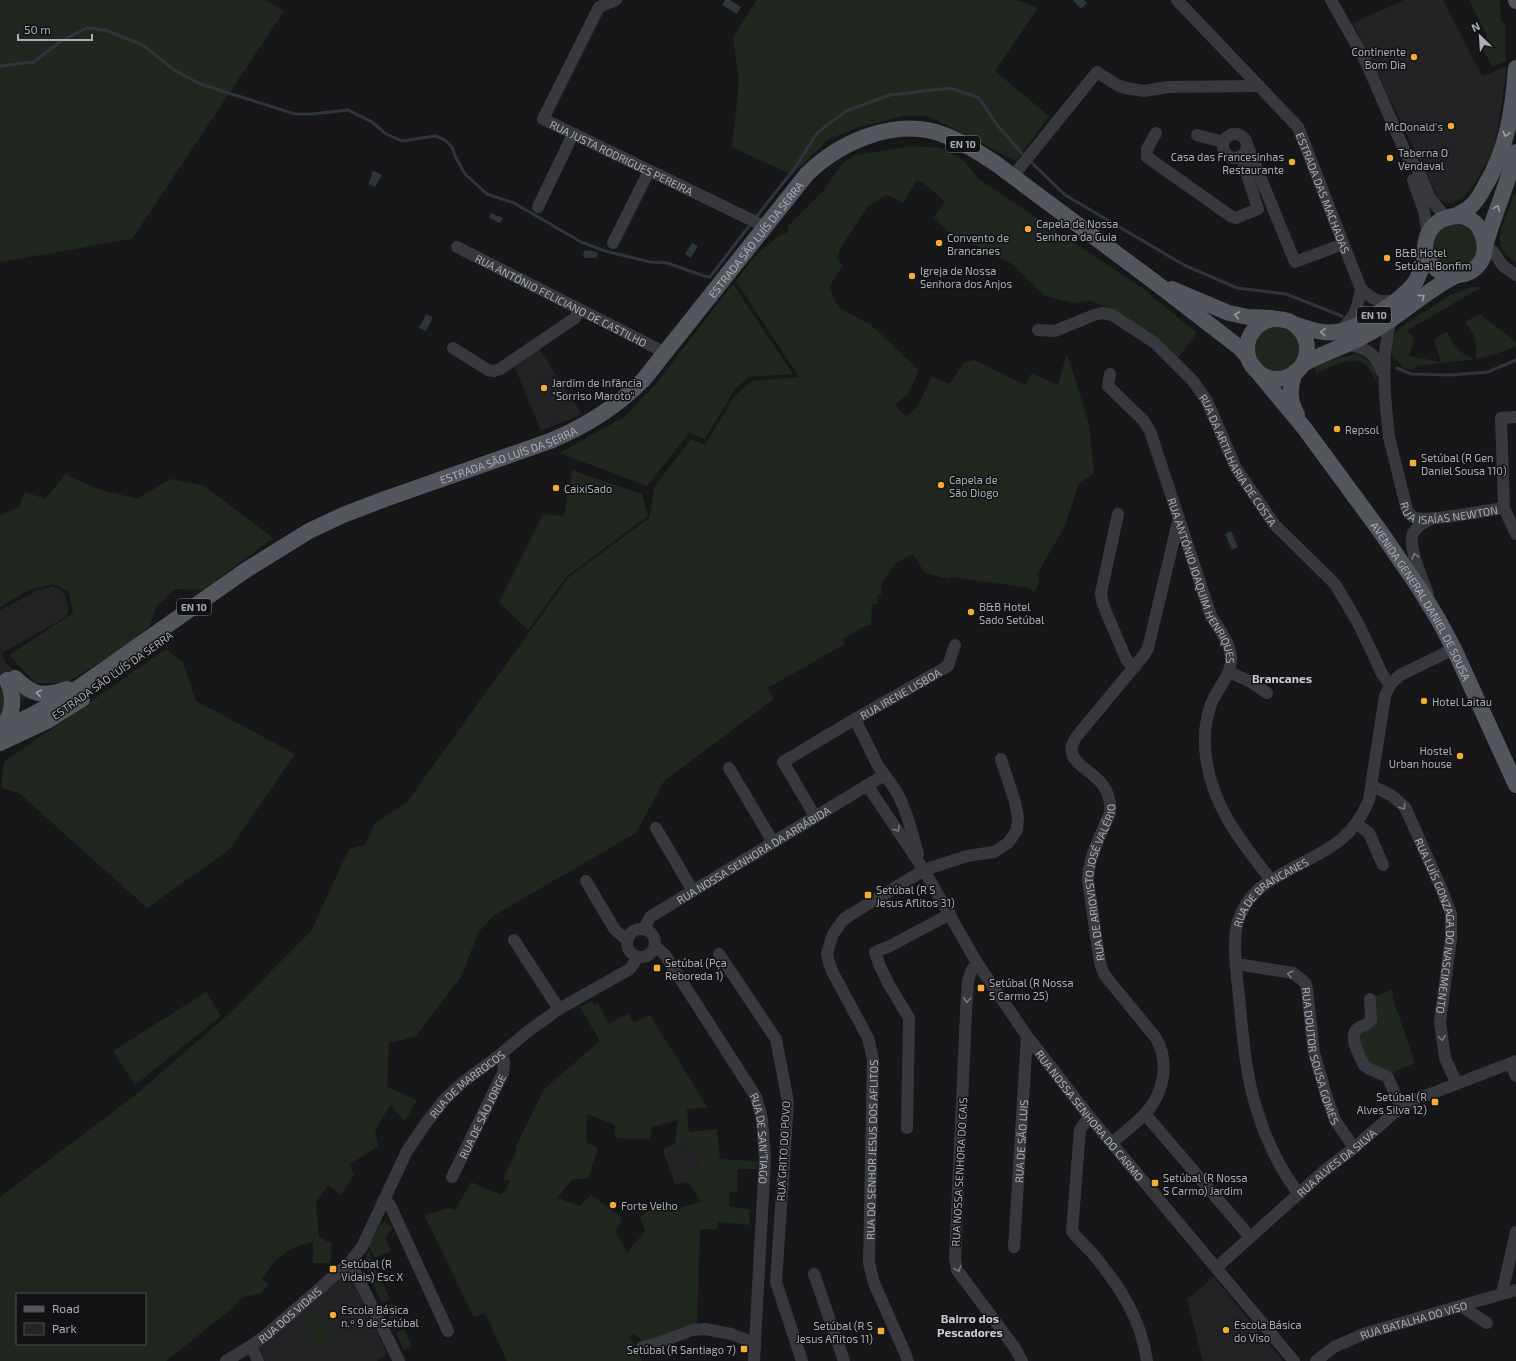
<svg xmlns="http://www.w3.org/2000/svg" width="1516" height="1361" font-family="'Exo 2',sans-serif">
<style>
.built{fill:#232326}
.green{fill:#1f271f;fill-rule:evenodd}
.water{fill:#2d363d}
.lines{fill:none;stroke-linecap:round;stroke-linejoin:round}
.stream{stroke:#2d363d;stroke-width:3}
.minor{stroke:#38393e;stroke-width:12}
.major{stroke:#54565d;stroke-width:16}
.oneway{stroke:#989ca6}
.oneway2{stroke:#767981}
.poi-dot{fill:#f1ad36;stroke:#121214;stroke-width:1.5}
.labels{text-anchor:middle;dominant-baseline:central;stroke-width:3;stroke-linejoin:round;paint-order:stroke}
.shield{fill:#121214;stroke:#7c7f87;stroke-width:1}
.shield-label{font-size:10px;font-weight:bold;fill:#a9aeb8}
.poi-label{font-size:11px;fill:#a9aeb8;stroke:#121214;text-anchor:start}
.street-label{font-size:11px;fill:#a9aeb8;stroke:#121214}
.neighbourhood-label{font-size:12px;font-weight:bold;fill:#cacdd4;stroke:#121214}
</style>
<rect width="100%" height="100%" fill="#171719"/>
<!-- built -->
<path class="built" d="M1404,0H1443L1482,76L1500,70L1506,76L1496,140L1491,155L1472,187L1463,198L1454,203H1447L1439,200L1353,23Z
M538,347L582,414L541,431L513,363Z
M51,587L60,589L66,596L68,604V612L65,617L52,625L2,653L6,663L14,671L40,690L5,709L0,718V610L36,591Z
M686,1143L700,1158L695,1177L677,1179L668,1152Z
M345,1277L353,1282L386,1351L385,1355L377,1361H265L259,1348L338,1279Z
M1214,1277L1283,1361H1203L1187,1299Z"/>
<!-- green -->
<path class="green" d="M0,0H266L284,11L132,239L0,262Z
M757,0H1016L1038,8L995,71L1049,116L1016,161L928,116H903L859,127L829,139L792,175L732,147L739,83L733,37Z
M1469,0H1500L1501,21L1505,22L1506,61L1492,67L1481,45L1487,36Z
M1504,67L1506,68L1497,134L1488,158L1470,188L1459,182L1461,180L1468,183L1487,155L1482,153L1492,142L1496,133L1502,80L1500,76L1496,74L1492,75L1491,73Z
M1484,122L1475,136L1473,149L1469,142L1472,140L1467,130Z
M1413,137L1436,187L1442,195C1451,196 1457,192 1463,187L1468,190C1457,200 1448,206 1436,193Z
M914,146L940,148L963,160L979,179L1142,288L1197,333L1176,360L1117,311L1090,301L1072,303L1045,296L1012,264L947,231L934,217L945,202L925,184L917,180L903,203L887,195L868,206L840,249L837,259L843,265L830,286L834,300L841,309L870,324L919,370L908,394L895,405L906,417L917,407L932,377L950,384L964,362L975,360L1025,385L1032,373L1058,385L1066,356H1068L1089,424L1094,474L1079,483L1065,526L1037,574L1039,582L1035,592L1025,587L950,577L949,579L925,573L913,554L896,563L882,583L881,595L878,594L877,604H872L871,625L865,626L843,639L845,644L768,688L774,699L664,781L636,833L493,916L478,933L461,977L415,1037L389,1043L387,1087L417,1100L405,1121L390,1105L375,1131L378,1146L350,1164L354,1175L341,1195L328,1185L316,1203L319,1237L332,1244L330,1263H313V1242C287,1248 277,1256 262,1279L269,1284L260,1294L243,1297L230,1310L166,1361H0V1197L139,1092L231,1012L311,931L349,849L365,845L375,823L407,802L569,577L649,518L655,486L691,439L705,445L734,397L752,381L799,377L736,281L755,256L782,233L784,234L788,232L787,227L823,191L843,163L855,155ZM17,1294H145V1344H17Z
M1514,194L1516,195V263C1512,259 1505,254 1502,249C1494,235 1510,209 1514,194Z
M1433 246a22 22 0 1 1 44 0a22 22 0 1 1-44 0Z
M733,284L793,374L749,377L735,389L705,439L689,433L647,486L559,453L624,417L655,385Z
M1472,287H1482L1408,330L1414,340L1409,356L1441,362L1434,340L1447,331C1452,345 1461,355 1475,359C1478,344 1475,334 1465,322L1480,314L1516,342V346C1485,361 1450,362 1416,366L1414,370L1404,368L1392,356V342L1395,333L1405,324L1450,295Z
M1255 349a22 22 0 1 1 44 0a22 22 0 1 1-44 0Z
M1357,354C1374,361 1375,371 1378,387C1375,379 1372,371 1366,365C1355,353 1328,368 1316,374L1315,367C1329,361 1342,356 1357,354Z
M572,470L642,494L648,516L566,577L528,630L499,602L543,514L564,516Z
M66,474L95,488L137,499L170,479L203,485L273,538L203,590L175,589L156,607L150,626L126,646L66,683H36L9,655L73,613L68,591L53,584L29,590L0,607V515L19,507L25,492L45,499Z
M166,649L183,662L196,701L295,754L229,850L147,908L19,793L1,788L4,762Z
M0,681L6,701L0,718Z
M1392,989L1394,1002L1415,1063L1400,1069L1391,1075L1367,1068L1354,1033L1367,1024L1370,999Z
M206,992L221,1016L135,1085L113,1051Z
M592,1001L594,1005L598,1003L608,1024L628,1014L634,1023L650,1015L708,1108L687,1109L689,1132L717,1129L720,1159L758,1161L757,1169H738L737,1192H729V1206L750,1210L749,1225L718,1222L717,1229H700L697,1326L646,1343L634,1334L630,1338L642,1361H507L485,1313L474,1317L424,1215L450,1208L455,1210L471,1182L502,1195L510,1181L503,1178L517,1150L515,1148L544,1089L600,1041L580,1007ZM587,1114L615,1125V1138L650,1139L652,1127L678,1120L675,1143L663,1150L675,1184L688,1182L701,1202L676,1209L666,1199L640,1217L645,1231L627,1253L616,1232L622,1218L591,1195L580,1206L557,1198L573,1179H588L598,1148L586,1142ZM686,1143L700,1159L695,1177L677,1179L668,1152Z
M383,1222L392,1227V1229L385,1238L391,1251L375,1258L369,1246L380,1225Z
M368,1250L378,1275L370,1278C366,1269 365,1260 368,1250Z
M380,1278L390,1299L382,1303L372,1282Z
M392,1304L402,1325L394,1329L384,1307Z
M317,1310L333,1342L315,1350L300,1318Z
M404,1329L412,1346L404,1350L396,1333Z"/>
<!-- water -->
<path class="water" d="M725,0H730L741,7L737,14L722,5Z
M1073,0H1084L1087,3L1081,9Z
M374,171L382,175L375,187L368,184L372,175L371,172Z
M491,213L503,218L500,223L489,218Z
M692,243L698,246L691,258L685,254Z
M585,250L597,252L598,255L596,258H585L583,254Z
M426,314L433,317L426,331L419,328Z
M1231,531L1238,547L1232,550L1225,534Z"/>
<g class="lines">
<!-- stream -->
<path class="stream" d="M0,66L34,62L61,41L87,28L105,30L143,45L174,70L200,84L295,114H312L348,110L372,122L386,134L402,141L435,136L445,140L452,147L455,156L465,174L487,194L514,203L581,242L605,251L650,262L667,263L704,276L710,277L749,226
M1031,162L1065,195L1184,265L1237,288L1286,294L1342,316
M757,216L794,169L818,132L846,111L890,95L950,88L979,98L998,126L1024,156
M1397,368L1411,374L1450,375L1488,372L1516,360"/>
<!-- minor -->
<g class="minor">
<path id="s1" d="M616,0L599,7L543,119L766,227"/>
<path id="s2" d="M1177,0L1298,127L1361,289C1372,299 1380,304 1396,300"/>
<path d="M1331,0L1365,60L1406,154L1416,166L1430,198L1446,218"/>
<path d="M1156,133L1147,149V157L1232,217L1236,218L1258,209L1241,156"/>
<circle cx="1235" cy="146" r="12"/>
<path d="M1197,135L1223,142"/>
<path d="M1246,142L1295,262L1343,244"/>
<path d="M1013,176L1097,72L1117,85L1126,88L1144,91L1168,87L1259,86"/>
<path d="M1413,180L1424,211L1428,236"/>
<path d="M538,207L573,134"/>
<path d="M613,243L649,171"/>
<path d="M1485,246L1493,251L1503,266L1516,275"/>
<path id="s3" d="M457,247L666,353"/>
<path id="s4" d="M1391,320C1380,358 1385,399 1389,437L1407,510C1409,514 1412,517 1416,518C1427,522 1488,510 1504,508"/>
<path id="s5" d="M1038,330L1055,331L1094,315L1102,313L1112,315L1155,343L1193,381L1207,401L1236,468L1274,524L1335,584L1358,623L1372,652L1382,674L1390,685"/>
<path d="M1342,330C1356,313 1357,310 1361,289"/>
<path d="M1347,344C1367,349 1374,351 1382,372"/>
<path d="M453,348L488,370L494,371L500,369L575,318L580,310"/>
<path id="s6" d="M1110,374L1108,386L1143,420L1150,431L1211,616C1218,627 1227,638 1230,651C1236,671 1218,686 1211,704C1209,710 1207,718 1206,724C1204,735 1205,747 1206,758C1213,808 1241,841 1271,880"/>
<path d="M1516,417L1501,418L1504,508L1516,534"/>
<path d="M1118,514L1101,593L1102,601L1106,612L1127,661L1135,667"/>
<path d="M1428,594C1423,580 1407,547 1413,533C1417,526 1424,522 1431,519"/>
<path d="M1229,672L1251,682L1267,693"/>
<path id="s7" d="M855,719L948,666L955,645"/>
<path d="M729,768L773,842"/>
<path id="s8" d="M867,785L924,870L977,963L1027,1036L1089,1116L1294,1361"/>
<path id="s9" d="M1372,786L1391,795L1405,807L1442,890L1451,914V938L1440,1022L1445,1058L1457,1084"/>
<path d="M815,816L783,762L855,719L877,764L886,777"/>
<path d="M1357,824L1369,833L1383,865"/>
<path d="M656,828L693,891"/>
<path d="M586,881L615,930L627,940"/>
<circle cx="641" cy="943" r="14"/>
<path id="s10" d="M644,929L650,917L881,777H886C905,799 910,827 918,854"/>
<path d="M514,940L559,1009"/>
<path id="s11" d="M655,946L665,955L756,1097L762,1119L765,1159L754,1361"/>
<path d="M719,954L776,1039L788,1102L776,1282L802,1361"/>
<path d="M977,963L971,971L968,981L966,1012L955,1259L957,1270L1015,1348L1022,1361"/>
<path id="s12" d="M1236,964L1293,973L1301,979L1305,983L1307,989L1314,1053L1327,1098L1335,1120L1354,1148"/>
<path d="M1370,999L1371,1020C1368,1025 1363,1025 1358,1028C1347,1036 1360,1056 1364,1065C1371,1072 1381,1072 1388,1078L1398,1101L1402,1108"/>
<path d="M1511,1064L1516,1076"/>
<path d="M1145,1114L1250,1237"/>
<path d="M1089,1116L1080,1130L1072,1231C1078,1240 1086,1246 1093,1254C1120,1287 1141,1318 1147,1361"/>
<path d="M907,1128L909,1018L888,983L879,964L875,952L890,946L950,914"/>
<path id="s13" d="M1112,1143C1122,1134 1134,1125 1144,1115C1164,1094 1170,1063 1156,1038L1111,983L1104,974L1100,963L1088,881C1088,858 1101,835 1110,813C1111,803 1108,792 1102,784C1090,768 1059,760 1077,736L1144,655L1148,648L1179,518"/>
<path id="s14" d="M452,1177L503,1073C504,1066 505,1060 501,1054"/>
<path id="s15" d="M1299,1194C1280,1169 1266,1140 1257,1110C1245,1074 1243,1035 1239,997C1237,975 1233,952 1236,930C1238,916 1246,901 1257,891C1265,882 1277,877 1287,871C1325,850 1351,843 1369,800L1385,696L1390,685L1400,675L1454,649"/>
<path d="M383,1201L390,1205L448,1331"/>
<path id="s16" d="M1014,1247L1027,1036"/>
<path d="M350,1262L399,1361"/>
<path id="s17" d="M1216,1268L1324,1171L1354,1148L1393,1114L1417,1099L1516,1061"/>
<path d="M814,1274L844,1361"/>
<path d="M1502,1293L1516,1232"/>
<path d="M1461,1306L1487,1323"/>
<path d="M251,1346L258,1361"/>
<path d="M642,1347L658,1343L692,1330L705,1329L731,1334L755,1343"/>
<path id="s18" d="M226,1361L251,1346L266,1335L350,1262L362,1247L407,1151L426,1123L445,1099L463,1082L501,1054L527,1032L559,1009L630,969L638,957"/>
<path id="s19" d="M908,1361L905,1353L874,1283L869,1263L873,1059L868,1038L833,973L829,963L827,953L833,934L843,920L850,915L924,870L967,856L994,852L1008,843L1017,830L1018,817L1015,802L1001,759"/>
<path id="s20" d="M1316,1361L1334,1347L1366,1333L1516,1290"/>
</g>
<!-- major -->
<g class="major">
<path d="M1516,0V1"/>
<path d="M1455,216C1459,216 1464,216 1467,218C1483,224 1490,249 1480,263C1468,279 1445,279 1432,265C1420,253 1425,231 1438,222C1443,218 1449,217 1455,216Z"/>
<path d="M1455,216C1460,213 1465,211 1469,208C1476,202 1481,194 1485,186C1507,150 1513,109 1516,68"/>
<path d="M1485,246C1494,214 1508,184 1516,152"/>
<path d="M1172,289L1229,313L1248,317L1272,318"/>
<circle cx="1277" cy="349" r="30"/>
<path d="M1296,325C1309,329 1322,334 1336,332C1357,330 1404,299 1416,281C1420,273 1423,264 1426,255"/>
<path d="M1303,364C1328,351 1355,343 1378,328C1405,312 1427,290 1455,276"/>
<path id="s21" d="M1252,365L1305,429L1380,531L1419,588L1438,619L1454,649L1516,785"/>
<path d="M1295,372C1289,388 1289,400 1297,415"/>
<path d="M15,678C33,696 43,697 67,689"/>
<path d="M0,729C14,715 15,698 7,680"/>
<path id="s22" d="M0,731L32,715L68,695L246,570L309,531L343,515L385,499L550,441C586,426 617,407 644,379L807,174C842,140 899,116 947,136C964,143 980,153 995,163L1156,283L1240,348L1248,357"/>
<path d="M0,743L47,721L82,699"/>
</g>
</g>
<!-- one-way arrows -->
<defs><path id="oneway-chevron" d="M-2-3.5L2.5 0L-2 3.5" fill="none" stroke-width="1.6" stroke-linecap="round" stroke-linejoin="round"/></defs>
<g class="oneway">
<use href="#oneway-chevron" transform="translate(1506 134) rotate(102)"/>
<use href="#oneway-chevron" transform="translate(1497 208) rotate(-68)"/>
<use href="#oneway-chevron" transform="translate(1422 297) rotate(-37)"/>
<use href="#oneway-chevron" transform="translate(1237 315) rotate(-169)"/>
<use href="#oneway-chevron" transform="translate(1323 332) rotate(-176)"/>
<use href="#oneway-chevron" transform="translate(39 693) rotate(-168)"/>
</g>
<g class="oneway2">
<use href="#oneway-chevron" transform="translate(1415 556) rotate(-105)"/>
<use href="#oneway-chevron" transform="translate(1403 807) rotate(52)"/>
<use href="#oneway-chevron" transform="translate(897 829) rotate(57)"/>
<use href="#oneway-chevron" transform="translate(1290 974) rotate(-166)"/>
<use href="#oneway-chevron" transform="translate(967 1000) rotate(94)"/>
<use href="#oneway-chevron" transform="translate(1442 1038) rotate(82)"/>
<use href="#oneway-chevron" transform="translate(958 1269) rotate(70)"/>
</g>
<!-- markers -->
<g class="poi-dot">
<circle cx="1414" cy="57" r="4"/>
<circle cx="1451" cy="126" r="4"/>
<circle cx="1390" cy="158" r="4"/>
<circle cx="1292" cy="162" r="4"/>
<circle cx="1028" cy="229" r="4"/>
<circle cx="939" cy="243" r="4"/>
<circle cx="1387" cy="258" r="4"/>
<circle cx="912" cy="276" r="4"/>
<circle cx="544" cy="388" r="4"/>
<circle cx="1337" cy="429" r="4"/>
<rect x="1409" y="459" width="8" height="8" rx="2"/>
<circle cx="941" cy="485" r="4"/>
<circle cx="556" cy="488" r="4"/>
<circle cx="971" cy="612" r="4"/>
<circle cx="1424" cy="701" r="4"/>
<circle cx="1460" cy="756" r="4"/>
<rect x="864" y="891" width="8" height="8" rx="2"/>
<rect x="653" y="964" width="8" height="8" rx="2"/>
<rect x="977" y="984" width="8" height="8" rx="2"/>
<rect x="1431" y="1098" width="8" height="8" rx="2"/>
<rect x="1151" y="1179" width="8" height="8" rx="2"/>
<circle cx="613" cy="1205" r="4"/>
<rect x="329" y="1265" width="8" height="8" rx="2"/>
<circle cx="333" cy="1315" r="4"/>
<circle cx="1226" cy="1330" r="4"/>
<rect x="877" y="1327" width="8" height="8" rx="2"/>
<rect x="740" y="1345" width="8" height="8" rx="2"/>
</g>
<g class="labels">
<!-- shield labels -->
<g class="shield">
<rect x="946" y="136" width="34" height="16" rx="3"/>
<rect x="1357" y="307" width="34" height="16" rx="3"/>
<rect x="177" y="599" width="34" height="16" rx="3"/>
</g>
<g class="shield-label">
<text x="963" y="144">EN 10</text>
<text x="1374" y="315">EN 10</text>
<text x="194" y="607">EN 10</text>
</g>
<!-- poi labels -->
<g class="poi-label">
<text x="1406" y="51" text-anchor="end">Continente<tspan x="1406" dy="13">Bom Dia</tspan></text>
<text x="1443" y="126" text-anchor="end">McDonald's</text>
<text x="1398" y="152">Taberna O<tspan x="1398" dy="13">Vendaval</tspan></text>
<text x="1284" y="156" text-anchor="end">Casa das Francesinhas<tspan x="1284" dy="13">Restaurante</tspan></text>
<text x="1036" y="223">Capela de Nossa<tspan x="1036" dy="13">Senhora da Guia</tspan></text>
<text x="947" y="237">Convento de<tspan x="947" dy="13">Brancanes</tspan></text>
<text x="1395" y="252">B&amp;B Hotel<tspan x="1395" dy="13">Setúbal Bonfim</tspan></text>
<text x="920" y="270">Igreja de Nossa<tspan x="920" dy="13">Senhora dos Anjos</tspan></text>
<text x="552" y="382">Jardim de Infância<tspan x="552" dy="13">"Sorriso Maroto"</tspan></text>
<text x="1345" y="429">Repsol</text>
<text x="1421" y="457">Setúbal (R Gen<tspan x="1421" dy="13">Daniel Sousa 110)</tspan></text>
<text x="949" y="479">Capela de<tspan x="949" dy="13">São Diogo</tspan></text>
<text x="564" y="488">CaixiSado</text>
<text x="979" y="606">B&amp;B Hotel<tspan x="979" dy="13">Sado Setúbal</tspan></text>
<text x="1432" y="701">Hotel Laitau</text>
<text x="1452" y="750" text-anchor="end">Hostel<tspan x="1452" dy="13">Urban house</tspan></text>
<text x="876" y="889">Setúbal (R S<tspan x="876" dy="13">Jesus Aflitos 31)</tspan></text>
<text x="665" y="962">Setúbal (Pça<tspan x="665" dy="13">Reboreda 1)</tspan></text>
<text x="989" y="982">Setúbal (R Nossa<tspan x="989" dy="13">S Carmo 25)</tspan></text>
<text x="1427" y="1096" text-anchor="end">Setúbal (R<tspan x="1427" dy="13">Alves Silva 12)</tspan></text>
<text x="1163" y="1177">Setúbal (R Nossa<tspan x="1163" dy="13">S Carmo) Jardim</tspan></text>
<text x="621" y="1205">Forte Velho</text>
<text x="341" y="1263">Setúbal (R<tspan x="341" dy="13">Vidais) Esc X</tspan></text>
<text x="341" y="1309">Escola Básica<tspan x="341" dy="13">n.º 9 de Setúbal</tspan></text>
<text x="1234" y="1324">Escola Básica<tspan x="1234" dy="13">do Viso</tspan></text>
<text x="873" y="1325" text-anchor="end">Setúbal (R S<tspan x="873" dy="13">Jesus Aflitos 11)</tspan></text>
<text x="736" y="1349" text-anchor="end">Setúbal (R Santiago 7)</text>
</g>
<!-- street labels -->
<g class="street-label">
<text stroke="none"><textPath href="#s1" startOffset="231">RUA JUSTA RODRIGUES PEREIRA</textPath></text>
<text stroke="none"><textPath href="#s2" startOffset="246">ESTRADA DAS MACHADAS</textPath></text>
<text stroke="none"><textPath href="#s22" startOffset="918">ESTRADA SÃO LUÍS DA SERRA</textPath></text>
<text stroke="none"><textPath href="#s3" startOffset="117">RUA ANTÓNIO FELICIANO DE CASTILHO</textPath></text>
<text stroke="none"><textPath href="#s22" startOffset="582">ESTRADA SÃO LUÍS DA SERRA</textPath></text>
<text stroke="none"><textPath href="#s5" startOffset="274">RUA DA ARTILHARIA DE COSTA</textPath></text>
<text stroke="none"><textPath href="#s4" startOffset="236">RUA ISAÍAS NEWTON</textPath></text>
<text stroke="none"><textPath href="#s6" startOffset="233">RUA ANTÓNIO JOAQUIM HENRIQUES</textPath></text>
<text stroke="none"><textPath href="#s21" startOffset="291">AVENIDA GENERAL DANIEL DE SOUSA</textPath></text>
<text transform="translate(112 675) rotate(-35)">ESTRADA SÃO LUÍS DA SERRA</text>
<text stroke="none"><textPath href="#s7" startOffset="52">RUA IRENE LISBOA</textPath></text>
<text stroke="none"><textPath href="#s10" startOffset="134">RUA NOSSA SENHORA DA ARRÁBIDA</textPath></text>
<text stroke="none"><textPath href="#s13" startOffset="303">RUA DE ARIOVISTO JOSÉ VALÉRIO</textPath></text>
<text stroke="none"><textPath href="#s15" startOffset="330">RUA DE BRANCANES</textPath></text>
<text stroke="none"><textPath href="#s9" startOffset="165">RUA LUÍS GONZAGA DO NASCIMENTO</textPath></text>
<text stroke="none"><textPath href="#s12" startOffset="148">RUA DOUTOR SOUSA GOMES</textPath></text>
<text stroke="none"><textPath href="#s18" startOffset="375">RUA DE MARROCOS</textPath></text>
<text stroke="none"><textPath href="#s8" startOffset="399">RUA NOSSA SENHORA DO CARMO</textPath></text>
<text stroke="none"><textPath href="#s14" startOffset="68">RUA DE SÃO JORGE</textPath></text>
<text stroke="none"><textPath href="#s11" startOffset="224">RUA DE SAN'TIAGO</textPath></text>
<text stroke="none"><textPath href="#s16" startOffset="106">RUA DE SÃO LUIS</textPath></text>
<text stroke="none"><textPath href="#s19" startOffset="219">RUA DO SENHOR JESUS DOS AFLITOS</textPath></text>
<text transform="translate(783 1151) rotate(-87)">RUA GRITO DO POVO</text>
<text stroke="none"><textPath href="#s17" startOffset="160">RUA ALVES DA SILVA</textPath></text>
<text transform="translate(959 1172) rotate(-87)">RUA NOSSA SENHORA DO CAIS</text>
<text stroke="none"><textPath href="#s18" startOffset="79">RUA DOS VIDAIS</textPath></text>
<text stroke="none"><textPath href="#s20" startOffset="107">RUA BATALHA DO VISO</textPath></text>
</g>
<!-- neighbourhood labels -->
<g class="neighbourhood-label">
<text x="1282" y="678">Brancanes</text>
<text x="970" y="1318">Bairro dos<tspan x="970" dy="14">Pescadores</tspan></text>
</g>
</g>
<!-- legend -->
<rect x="16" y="1293" width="130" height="52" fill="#121214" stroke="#4e5056"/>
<rect x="24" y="1306" width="20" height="6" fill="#54565d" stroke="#4e5056"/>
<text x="52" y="1313" font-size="12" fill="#a9aeb8">Road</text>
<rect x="24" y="1323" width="20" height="12" fill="#1f271f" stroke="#4e5056"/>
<text x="52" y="1333" font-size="12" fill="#a9aeb8">Park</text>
<!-- north arrow -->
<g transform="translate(1480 36) rotate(335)" stroke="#121214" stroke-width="3" paint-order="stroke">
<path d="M0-3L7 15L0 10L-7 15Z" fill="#a9aeb8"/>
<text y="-6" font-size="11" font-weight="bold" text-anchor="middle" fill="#a9aeb8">N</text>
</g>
<!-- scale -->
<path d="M18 34v6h74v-6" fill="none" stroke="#a9aeb8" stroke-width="2"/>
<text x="24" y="34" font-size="12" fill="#a9aeb8" stroke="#121214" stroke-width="3" paint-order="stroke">50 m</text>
</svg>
